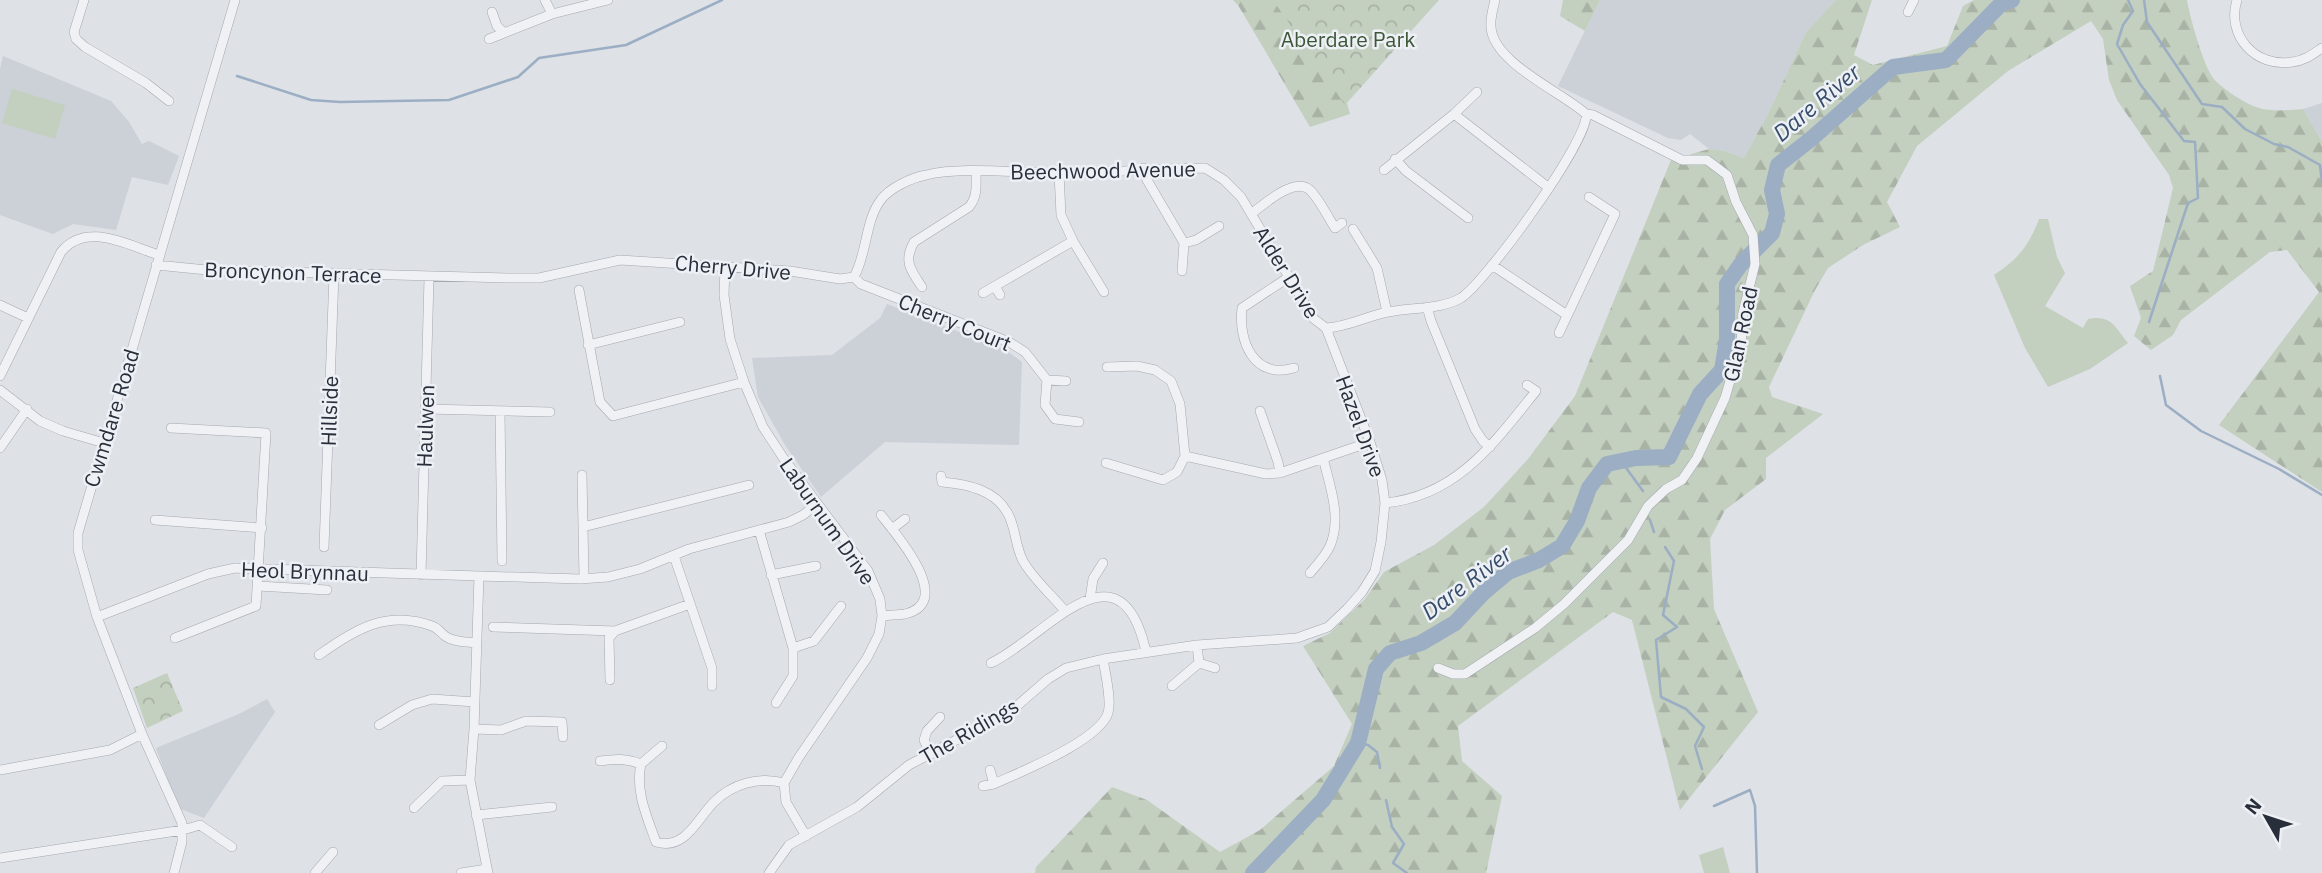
<svg xmlns="http://www.w3.org/2000/svg" width="2322" height="873" font-family="'IBM Plex Sans',sans-serif">
<style>
.built{fill:#ccd0d7}
.green{fill:#c3cfbf}
.forest{fill:url(#forest-firs)}
.park{fill:url(#park-crowns)}
.lines{fill:none;stroke-linecap:round;stroke-linejoin:round}
.stream{stroke:#9baec3;stroke-width:2.5}
.river{stroke:#9baec3;stroke-width:16}
.minor-casing{stroke:#a4a8af;stroke-width:10}
.minor{stroke:#f0f1f5;stroke-width:9}
.labels{text-anchor:middle;dominant-baseline:central;stroke-width:5;stroke-linejoin:round;paint-order:stroke}
.park-label{font-size:21px;fill:#3c5637;stroke:#edf0f4}
.street-label{font-size:21px;fill:#282f3b;stroke:#edf0f4}
.water-label{font-size:23px;font-style:italic;fill:#364d6b;stroke:#edf0f4}
</style>
<defs>
<pattern id="forest-firs" width="22" height="20" patternUnits="userSpaceOnUse" patternTransform="scale(1.75)"><rect width="22" height="20" fill="#c3cfbf"/><path d="M5 1l3.5 6h-7zM16 11l3.5 6h-7z" fill="#a8b2a5"/></pattern>
<pattern id="park-crowns" width="20" height="18" patternUnits="userSpaceOnUse" patternTransform="scale(1.75)"><rect width="20" height="18" fill="#c3cfbf"/><path d="M2 6a3 3 0 1 1 6 0M12 15a3 3 0 1 1 6 0" fill="none" stroke="#a8b2a5"/></pattern>
</defs>
<rect width="100%" height="100%" fill="#dee1e6"/>
<!-- built -->
<path class="built" d="M1600,0H1836L1806,32L1770,110L1744,158L1725,151L1709,149L1690,134L1681,140L1668,138L1558,86Z
M3,56L111,101L129,122L142,144L149,141L179,156L168,185L132,177L116,230L73,224L53,234L0,215V69Z
M2322,103V142L2303,109Z
M887,304L1006,350L1022,362L1019,445L885,442L821,497L785,445L758,397L752,358L832,355L880,318Z
M267,699L275,712L204,818L178,808L156,748L239,714Z"/>
<!-- green -->
<path class="green" d="M12,89L65,105L55,139L2,123Z
M2039,219H2048L2057,257L2065,273L2045,306L2083,328L2088,319C2111,314 2115,327 2128,343L2090,369L2048,387L2025,348L1994,275C2018,259 2029,246 2039,219Z
M1723,847L1730,873H1704L1699,855Z"/>
<!-- forest -->
<path class="forest" d="M1233,0H1435L1345,96L1350,114L1310,127L1238,5Z
M1563,0H1600L1585,31L1560,16Z
M1836,0H1872L1854,55L1873,65L1947,46L1963,6L1974,0H2187C2190,18 2203,64 2213,78C2221,88 2247,105 2259,108C2273,112 2289,110 2303,109L2322,142V492L2219,425L2319,292L2287,250L2270,252L2181,320L2173,335L2151,350L2134,336L2141,318L2130,286L2153,271L2173,188L2169,175L2117,100L2109,80L2103,39L2091,21L2008,71L1917,146L1887,202L1900,227L1863,245L1828,268L1815,290L1769,387L1772,397L1823,414L1766,458V479L1725,510L1710,539L1714,609L1758,712L1680,810L1632,620L1613,612L1458,726L1462,761L1502,796L1486,873H1035L1036,867L1112,787L1147,800L1220,852L1260,830L1334,766L1352,724L1303,646L1330,633L1365,599L1384,572L1434,545L1484,507L1528,459L1575,396L1671,160L1709,149L1725,151L1744,158L1770,110L1806,32Z"/>
<!-- park -->
<path class="park" d="M1273,0H1439L1345,105Z
M167,673L183,711L147,728L133,688Z"/>
<g class="lines">
<!-- stream -->
<path class="stream" d="M2128,0L2133,11L2123,25L2117,44L2140,84L2184,141L2195,142L2198,198L2188,203L2149,322
M2144,0L2147,22L2202,104L2222,107L2245,129L2274,144L2288,147L2320,165L2322,182
M237,76L311,100L340,102L449,100L518,77L539,58L626,45L722,0
M2160,376L2166,405L2201,431L2279,469L2322,495
M1621,461L1643,491
M1650,520L1654,532
M1665,547L1674,561L1663,615L1677,627L1656,640L1661,697L1686,709L1704,727L1695,746L1702,769
M1358,743L1368,745L1377,752L1380,768
M1386,800L1392,827L1404,844L1393,863L1407,873
M1714,806L1750,790L1755,806L1757,873"/>
<!-- river -->
<path class="river" d="M1253,873L1323,800L1358,743L1376,669L1390,653L1421,643L1455,623L1484,592L1508,572L1539,560L1562,546L1577,521L1589,488L1607,464L1636,458L1669,457L1700,394L1722,370L1727,340V284L1741,264L1772,233L1777,214L1772,190L1778,165L1811,139L1893,67L1946,60L2002,3L2012,0"/>
<!-- minor casing -->
<g class="minor-casing">
<path id="minor" d="M84,0L74,32L76,39L85,47L146,83L169,101
M545,0L552,14
M2237,0C2226,35 2255,68 2292,62C2304,61 2313,54 2322,48
M492,12L497,26L504,33L552,14L608,0
M1908,12L1914,0
M489,39L504,33
M1454,114L1549,188
M1395,159L1406,171L1468,218
M1143,168L1147,180L1184,243L1182,271
M1384,170L1454,114L1477,92
M1059,173L1061,215L1073,241L1104,292
M1251,214C1263,205 1295,176 1310,190C1320,200 1327,216 1335,228L1342,223
M1353,229L1377,268L1387,312
M1184,243L1196,240L1219,226
M156,265L207,270L508,278H539L620,260L790,271L840,279L854,277C867,254 865,222 880,201C889,188 911,178 926,175C961,166 1017,173 1055,173C1105,174 1155,168 1205,168L1224,180L1241,197L1314,319L1326,328
M1492,265L1567,315
M725,267L724,295L730,339L744,382L763,427L784,459L868,571L880,599L882,616L879,634L867,658L799,757L784,783L786,802L806,836
M854,277L861,284L1009,342L1025,352L1047,380L1045,405L1055,419L1079,422
M1289,277L1242,308C1238,341 1254,380 1294,368
M995,286L1000,295
M922,287C911,271 903,261 914,242L969,207C978,196 976,185 976,172
M579,290L600,402L613,416L744,382
M983,293L1073,241
M0,305L28,318
M1427,307L1431,321L1475,429L1483,441L1490,447
M1326,328C1348,327 1367,316 1388,312C1411,307 1440,310 1461,298C1485,283 1590,139 1586,114
M1559,333L1615,214L1589,197
M588,345L680,322
M0,376L61,252C86,221 127,245 159,255
M1047,380L1066,381
M0,390L40,421L63,431L104,443
M425,409L550,412
M500,411L502,561
M1260,411L1278,462L1280,473
M171,428L266,433L256,606L175,638
M0,448L27,409
M1185,456L1266,474L1280,473L1370,442
M1106,463L1163,480L1177,472L1185,456L1180,404L1171,381L1155,370L1137,366L1107,367
M582,475L584,578
M941,476L942,482C967,484 996,490 1008,514C1016,528 1015,546 1023,561C1033,579 1052,595 1065,611
M1385,503C1457,496 1494,443 1536,391L1527,385
M881,515C896,534 956,602 905,614C898,615 890,615 882,616
M155,520L262,528
M583,527L749,485
M892,529L905,519
M759,530L793,648V676L776,703
M324,547L334,274
M674,556L712,668V686
M1310,573C1317,565 1326,555 1330,546C1342,518 1330,486 1323,458
M421,575L429,278
M771,575L816,566
M479,576L474,729L470,780L488,873
M258,586L327,590
M1090,599L1093,579L1103,563
M97,617L208,574L235,568L479,576L580,579L608,577L640,569L689,549L789,522L803,515L817,504
M493,627L615,631
M793,648L814,641L841,606
M319,655C354,630 387,609 432,626C438,628 440,632 445,636C453,642 467,642 477,643
M991,663C1045,638 1120,534 1146,652
M1199,663L1215,668
M1438,668L1453,674H1465L1535,628L1564,604L1628,540L1648,506L1666,489L1682,480L1697,458L1725,398L1741,344L1743,313L1755,264L1753,235L1736,202L1727,175L1707,160H1682L1593,115L1586,114C1562,92 1493,63 1491,27C1490,18 1493,9 1495,0
M610,680L609,638L615,631L690,604
M1172,686L1199,663L1197,645
M379,725L412,705L432,699L475,702
M474,729L501,730L526,721L562,722L563,737
M931,754L924,740L927,731L940,717
M600,761C615,759 626,758 641,764L662,746
M641,764C635,791 647,817 656,842C685,851 697,819 714,802C732,784 759,776 784,783
M0,770L110,750L142,734
M990,770L994,784
M983,786L994,784C1020,772 1099,741 1108,713C1112,701 1105,672 1103,659
M414,808L442,781L470,780
M476,815L552,807
M0,858L183,830L200,825L232,847
M174,873L182,842V823L142,734L97,617L78,550V533L235,0
M315,873L333,852
M461,873L487,869
M769,873L789,845L857,807L909,765L1011,711L1048,679L1066,668L1103,659L1197,645L1297,638L1328,627L1347,609L1362,592L1375,571L1381,542L1385,503L1382,480L1370,442L1326,328"/>
</g>
<!-- minor -->
<use href="#minor" class="minor"/>
</g>
<g class="labels">
<!-- park labels -->
<g class="park-label">
<text x="1348" y="39">Aberdare Park</text>
</g>
<!-- street labels -->
<g class="street-label">
<text transform="translate(1103 170) rotate(-1)">Beechwood Avenue</text>
<text transform="translate(733 267) rotate(5)">Cherry Drive</text>
<text transform="translate(293 272) rotate(2)">Broncynon Terrace</text>
<text transform="translate(1287 272) rotate(58)">Alder Drive</text>
<text transform="translate(955 322) rotate(22)">Cherry Court</text>
<text transform="translate(1740 334) rotate(-78)">Glan Road</text>
<text transform="translate(329 411) rotate(-88)">Hillside</text>
<text transform="translate(111 418) rotate(-73)">Cwmdare Road</text>
<text transform="translate(425 426) rotate(-88)">Haulwen</text>
<text transform="translate(1361 426) rotate(70)">Hazel Drive</text>
<text transform="translate(828 521) rotate(55)">Laburnum Drive</text>
<text transform="translate(305 571) rotate(2)">Heol Brynnau</text>
<text transform="translate(969 731) rotate(-30)">The Ridings</text>
</g>
<!-- water labels -->
<g class="water-label">
<text transform="translate(1816 102) rotate(-40)">Dare River</text>
<text transform="translate(1466 582) rotate(-37)">Dare River</text>
</g>
</g>
<!-- north arrow -->
<g transform="translate(2266 817) rotate(309)" stroke="#edf0f4" stroke-width="5" paint-order="stroke">
<path d="M0-5L12 26L0 18L-12 26Z" fill="#282f3b"/>
<text y="-10" font-size="19" font-weight="bold" text-anchor="middle" fill="#282f3b">N</text>
</g>
</svg>
